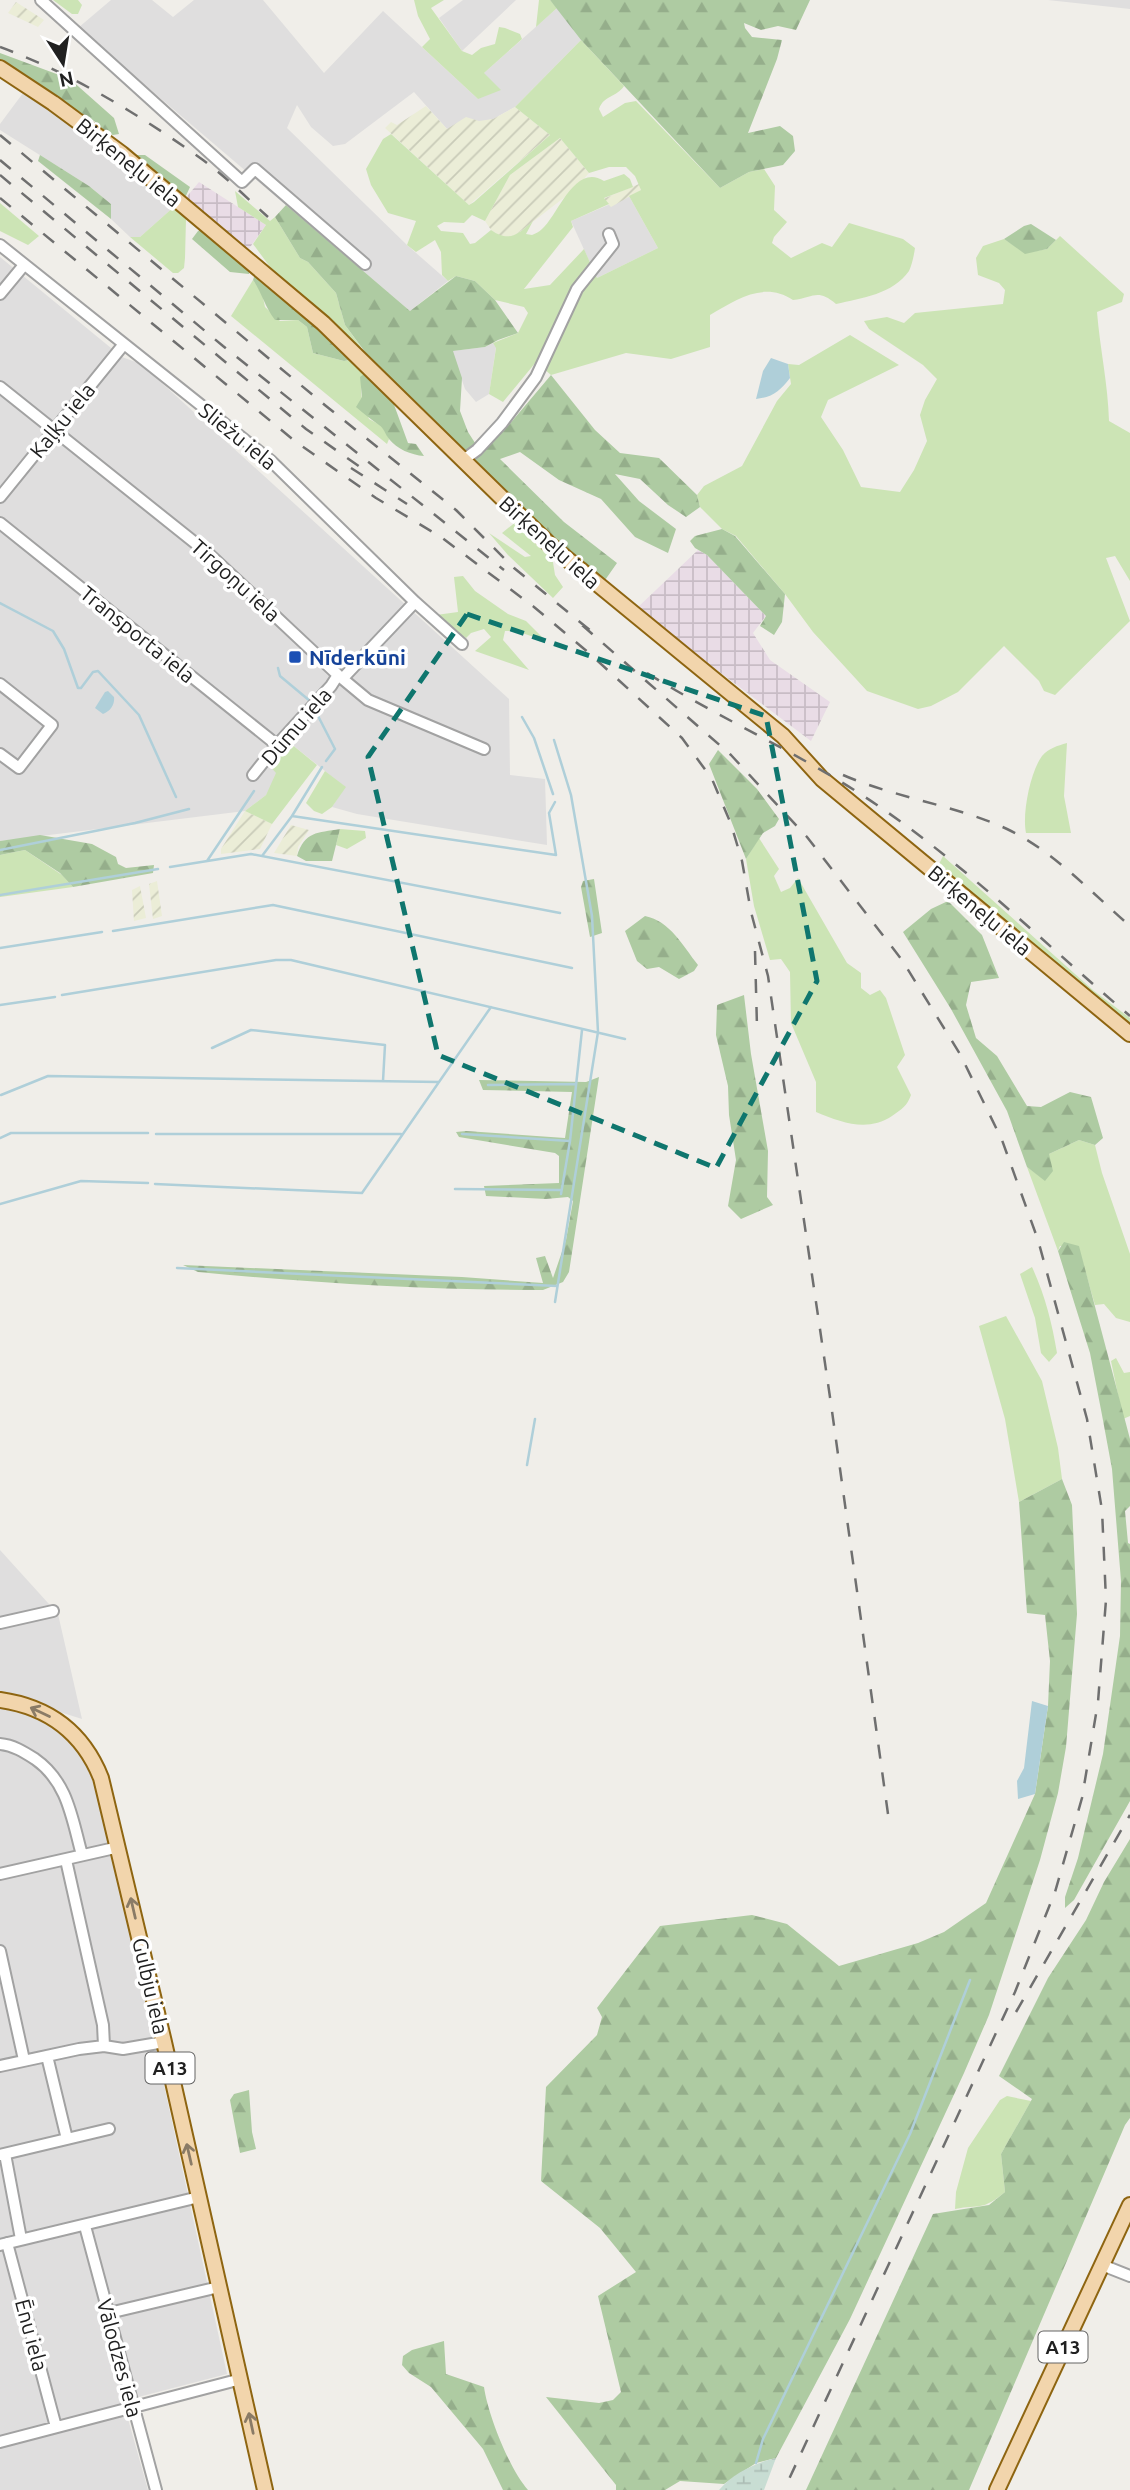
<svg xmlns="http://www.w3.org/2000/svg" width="1130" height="2490" font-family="Ubuntu,sans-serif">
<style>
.residential{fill:#dfdede}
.industrial{fill:url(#industrial-grid)}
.farmland{fill:url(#farmland-furrows)}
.grass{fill:#cce4b5;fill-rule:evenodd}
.forest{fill:url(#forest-firs)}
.wetland{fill:url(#wetland-marsh)}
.water{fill:#afcfd9}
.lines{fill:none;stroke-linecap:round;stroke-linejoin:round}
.stream{stroke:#afcfd9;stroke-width:2.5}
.minor-casing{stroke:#a2a2a2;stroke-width:14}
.major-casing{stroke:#8e6511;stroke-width:18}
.minor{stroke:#fff;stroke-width:10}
.major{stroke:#f2d5ac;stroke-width:14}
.rail{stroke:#6f6f6f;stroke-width:2.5;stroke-dasharray:14 14;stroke-linecap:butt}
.oneway{stroke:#8a7b66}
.marked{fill:none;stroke:#0f766e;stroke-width:5;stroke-dasharray:14 9;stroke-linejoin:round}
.transit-dot{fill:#1a4fb4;stroke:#fff;stroke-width:2.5}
.labels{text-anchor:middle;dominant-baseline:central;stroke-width:7;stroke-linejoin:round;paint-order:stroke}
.shield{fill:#fff;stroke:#646464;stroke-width:2}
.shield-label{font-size:19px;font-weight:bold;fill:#212121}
.street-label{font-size:21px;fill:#212121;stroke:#fff}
.transit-label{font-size:21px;font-weight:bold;fill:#164399;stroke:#fff;text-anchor:start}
</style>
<defs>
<pattern id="industrial-grid" width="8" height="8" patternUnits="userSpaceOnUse" patternTransform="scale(1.75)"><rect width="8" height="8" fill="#e9dce6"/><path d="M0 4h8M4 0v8" fill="none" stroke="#c8bcc5"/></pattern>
<pattern id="farmland-furrows" width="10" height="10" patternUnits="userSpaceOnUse" patternTransform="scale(1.75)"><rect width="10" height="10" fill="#ebedd7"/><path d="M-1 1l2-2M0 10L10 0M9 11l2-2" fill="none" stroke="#c9cbb8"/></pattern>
<pattern id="forest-firs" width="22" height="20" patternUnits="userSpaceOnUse" patternTransform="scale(1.75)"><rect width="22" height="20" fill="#aecba2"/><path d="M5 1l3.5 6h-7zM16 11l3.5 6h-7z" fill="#95ae8b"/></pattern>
<pattern id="wetland-marsh" width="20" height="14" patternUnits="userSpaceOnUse" patternTransform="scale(1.75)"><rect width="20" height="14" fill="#c8ddd3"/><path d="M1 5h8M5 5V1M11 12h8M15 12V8" fill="none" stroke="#acbdb5"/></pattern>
</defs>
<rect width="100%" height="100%" fill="#f0eee9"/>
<!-- residential -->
<path class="residential" d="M111,0H152L173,17L194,0H263L324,73L383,11L478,99L484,73L557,8L581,40L515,107L493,119L447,129L414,92L345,144L333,146L311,127L297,105L287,128L407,245L448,281L410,311L78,28Z
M463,0H516L462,51L439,18Z
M1048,0H1130V9Z
M26,89L75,123L176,205L140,237H130L111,219V204L89,186L0,130V124Z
M629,196L658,248L597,278L571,221Z
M0,257L122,357L141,364L509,699L510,775L545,779L547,845L357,814L332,807L345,787L290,743L273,782L266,795L245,811L0,841Z
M493,343L496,347L489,394L476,402L465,389L452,351L485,347Z
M0,1550L58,1614L82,1719L0,1693Z
M0,1708L25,1711L53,1726L75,1745L91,1769L101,1796L227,2374L123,2401L148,2490H0Z"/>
<!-- industrial -->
<path class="industrial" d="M199,182L266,225L248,250L184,200Z
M698,550L707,555L766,616L753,633L770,660L830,702L811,741L636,609Z"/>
<!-- farmland -->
<path class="farmland" d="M16,2L44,20L38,27L8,13Z
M426,106L447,129L466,117L479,121L493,119L515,107L550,135L469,205L385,128L391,122L397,125Z
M560,138L589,173L574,190L517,234L510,237L500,236L491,230L485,221L510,175Z
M639,184L641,190L611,207L603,199Z
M245,811L272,824L260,849L221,854V849Z
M291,825L309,830L298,847L297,856L274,853Z
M157,881L162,916L153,919L149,884Z
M140,886L146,918L134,921L132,890Z"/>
<!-- grass -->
<path class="grass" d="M53,0H78L82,5L78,14H72Z
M414,0H444L431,8L462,51L472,55L481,48L495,44L499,27L505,28L520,34L522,39L484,73L501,90L478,99L422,47L430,39L418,16Z
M539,0H550L557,8L536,27Z
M581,40L624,86C617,97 604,95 599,109L603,117L625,103L636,101L720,188L749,172L764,169L775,186L774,210L787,222L774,237L772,243L791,258L822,243L832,247L849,223L903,239L915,248C914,255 912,265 909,271C893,294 862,298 836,304C817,288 814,298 793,300C764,281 737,299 710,315V347L671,359L626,353L551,375L536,362L503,402L489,394L496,348L493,343L518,333L528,313L524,307L495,300L475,281L456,276L448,281L442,275L441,252L435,240L416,252L407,245L416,221L388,213L371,185L366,169L383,139L391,134L469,205L474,202L550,135L515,107ZM560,138L589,173L609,167H626L635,176L641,190L629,196L658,248L597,278L584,249L550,285L524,289L573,227L571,221L609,204L604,198L633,187L630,179L624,174L604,181C575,162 558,215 542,229C539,232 536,233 532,235L526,234L533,221C518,234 510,243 491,230L475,243L470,244L463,233L441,231L437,226L444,222L464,223L472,215L485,221L510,175Z
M235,191L270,221L275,217L300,258L308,262L336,293L345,325L361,347L359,350L282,283L253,244L266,225L238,207Z
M0,203L39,236L28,245L0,231Z
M176,205L186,219L185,258L184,268L178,273H173L130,237H140Z
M1060,236L1124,294L1122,302L1097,312C1100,349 1108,384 1109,421L1130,433V581L1115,556L1106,558L1130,621L1055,695L1044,691L1039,681L1004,646L958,692L931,706L918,709L867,691L813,632L785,594L736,536L722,529L700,507L697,495L704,486L742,466L777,401L791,384L788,364L799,365L850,335L899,365L828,400L821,417L843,450L861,487L900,492L914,470L927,441L920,415L925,400L937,379L923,365L869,329L864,321L887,317L904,323L915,313L1003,304L1005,290L999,283L978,275L976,258L983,246L1004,239L1025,253L1047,249Z
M253,280L262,293L265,307L280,321L298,320L307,327L313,353L344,361L354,359L368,371C356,390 362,399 369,419L382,426L389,439L387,444L231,316Z
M517,521L552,556L555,575L563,587L553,598L508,555L489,533L525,557L531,556L502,533Z
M463,576L475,591L508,614L526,621L546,641L516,631H505L503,640L529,670L475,651L491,637L484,629L471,633L466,638L436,615L458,612L454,577Z
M290,743L317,765L272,824L245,811L266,795L276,773L268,764Z
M1067,743L1064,796L1071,833H1026C1022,815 1030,772 1042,756C1049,748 1057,746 1067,743Z
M325,771L346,787L332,807L322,814L314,811L306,803Z
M340,829L365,831L366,838L347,849L336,845Z
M759,838L779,869L774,876L781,892L790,888L798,878L847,963L861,973V988L870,995L880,990L886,998L905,1055L897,1067L911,1095C907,1106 902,1109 892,1116C868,1132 842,1123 816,1112V1082L791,1023L790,972L781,959L770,960L754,906L746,859Z
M25,850L62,875L73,887L0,897V855Z
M943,856L1094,991L1130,1018V1028L938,866Z
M1079,1140L1095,1145L1102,1173L1130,1254V1322L1116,1318L1104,1304L1095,1305L1078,1246H1060L1058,1251L1027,1167L1045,1180L1049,1154Z
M1032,1267C1045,1295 1052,1323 1057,1353L1049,1362L1041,1353L1035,1318L1020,1274Z
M1006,1316L1042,1381L1058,1448L1062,1479L1019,1502L1005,1419L979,1326Z
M1116,1358L1124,1373L1130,1372V1416L1123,1419L1111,1361Z
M1007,2096L1031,2101L1001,2154L1005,2192C982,2211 981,2204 955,2209L956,2192L968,2148L1000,2100Z"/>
<!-- forest -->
<path class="forest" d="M550,0H810L796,30L778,26L761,30L744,23L745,28L752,37L782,40L777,59L748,133L780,126L793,136L795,151L783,165L749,172L720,188L581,40Z
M0,53L70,79L114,118L119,134L113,135L107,133L94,121L62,101L38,89L0,63Z
M40,155L89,186L111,204V219L38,161Z
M135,155H145L190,187L184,200L136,159Z
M286,205L410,311L456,276L475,281L495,300L518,333L498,340L485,347L453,351L462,378L460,411L468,432L477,446L461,454L380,372L345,325L336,293L308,262L300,258L275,217Z
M1031,224L1056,240L1047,249L1025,254L1004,239L1024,226Z
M203,229L250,267L249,274L230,272L192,239L198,231Z
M259,275L354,359L344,361L313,353L307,327L298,320H275C265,307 262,293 253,280L254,277Z
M368,371L389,391L408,443L416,444L424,456C411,455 397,449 389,439C385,434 384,428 379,425C371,419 364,414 356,407L362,397L360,377Z
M551,375L595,430L620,453L659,458L697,495L700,507L686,517L668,505L640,479L615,474L639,501L676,529L668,553L635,537L601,499L559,480L520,452L500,459L564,522L617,563L603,583L469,461L508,426Z
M722,529L735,536L785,594L782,622L774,635L760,626L766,616L707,555L695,548L690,541L695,536Z
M718,750L757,789L779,819L775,826L763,833L746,859L709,764Z
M340,829L332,861H306L297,856C305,831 317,833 340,829Z
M40,835L92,844L116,857L118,864L126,868L154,865L153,873L73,887L60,873L25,850L0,855V841Z
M594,879L602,933L590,937L581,887L583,881Z
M948,901L982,935L999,978L971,982L966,1005L976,1038L997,1056L1027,1106L1041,1107L1070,1092L1091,1097L1103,1138L1095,1145L1079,1140L1049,1154L1053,1171L1045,1181L1027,1167L1007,1111L951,1009L903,932L931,909Z
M645,916C670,921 683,946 698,965L694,971L679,979L659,967L647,969L637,961L625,931Z
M744,995L751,1054L768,1151L767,1197L773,1205L741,1219L728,1206L736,1160L729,1115L728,1086L716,1035L717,1005Z
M599,1077L569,1272L563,1282L543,1290C427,1290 313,1283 198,1272L183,1265L462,1277L543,1283L536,1258L545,1256L553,1278L566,1240L573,1201L568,1197L546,1199L486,1196L484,1186L559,1183V1156L555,1153L459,1137L456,1132L466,1131L565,1138L572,1092L483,1090L479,1080L586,1082Z
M1064,1242L1079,1246L1130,1439V1506L1125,1511L1128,1543L1130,1544V1801L1074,1900L1065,1908V1897L1078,1858L1103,1754L1120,1636L1121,1581L1112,1469L1102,1415L1090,1353L1058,1251Z
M1062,1479L1072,1505L1077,1614L1066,1747L1058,1793L1040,1860L989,2015L964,2073L850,2319L776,2458L756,2463L724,2484L680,2481L665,2490H616V2485L546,2397L599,2403L613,2400L621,2392L598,2296L636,2272L600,2228L541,2181L546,2087L597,2035L602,2017L597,2008L660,1926L752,1915L787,1924L839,1966L918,1943L944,1932L986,1903L1035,1794L1048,1706L1050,1661L1045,1615L1027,1613L1019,1502Z
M1130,1839V2118L1125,2125L969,2490H806L933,2214L989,2205L1005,2192L1001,2154L1032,2099L999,2076L1048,1978L1086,1920L1104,1882Z
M249,2090L252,2132L256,2149L240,2153L230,2100L234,2094Z
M444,2341L446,2374L484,2387C488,2415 509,2468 528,2490H503L483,2449L431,2387L409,2373L402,2365L403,2356L412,2350Z"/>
<!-- wetland -->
<path class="wetland" d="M776,2458L764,2490H719C733,2473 755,2463 776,2458Z"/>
<!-- water -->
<path class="water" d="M771,358L788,364L790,378C780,391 773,397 756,399L763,371Z
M108,691L114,697C115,704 111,711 103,714L95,708L105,692Z
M1032,1701L1048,1706L1035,1794L1018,1799L1017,1781L1024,1768Z"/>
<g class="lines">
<!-- stream -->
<path class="stream" d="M0,603L53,631L64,649L78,688H81L93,672L98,671L139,715L176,797
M278,668L280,676L310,701
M316,712L335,749L326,761
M522,717L534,738L553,794
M554,740L571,795L592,916L598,1032L555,1302
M292,816L556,855L549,813L555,802
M0,850L135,823L189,809
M262,856L292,816L322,767
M207,861L254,791
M170,867L251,854L560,913
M0,895L158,869
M113,931L273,905L572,968
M0,948L102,932
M62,995L276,960H291L625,1039
M0,1005L55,997
M212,1048L251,1030L385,1045L383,1081
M488,1085L575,1084
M1,1095L48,1076L439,1082
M156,1134H401
M462,1134L570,1141
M0,1138L11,1133H148
M155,1184L362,1193L491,1007
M455,1189L560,1190
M561,1194L570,1141L582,1030
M0,1204L81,1181L148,1183
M177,1268L557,1286
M527,1465L535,1419
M756,2463L763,2439L910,2134L970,1980"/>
<!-- minor casing -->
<g class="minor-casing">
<path id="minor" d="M41,0L242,182L255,169L365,264
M0,245L271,461L415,602L462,644
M0,294L24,265
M0,387L209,554L338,675L368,700L484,749
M462,461L477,450L502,423L536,377L577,289L613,244L609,234
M0,497L124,344
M0,523L277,745
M343,678L415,602
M0,684L52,725L19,768L0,754
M253,775L277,745L331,686L338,675
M0,1623L53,1611
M0,1744C13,1745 24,1752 35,1759C68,1782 72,1819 82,1855
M66,1860L103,2025L104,2046
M0,1874L119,1847
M0,1951L24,2060
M47,2056L67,2139
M0,2066L79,2049L104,2046L123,2049L164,2042
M5,2154L21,2239
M0,2155L109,2129
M85,2226L156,2490
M7,2243L56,2427
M0,2245L199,2197
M1102,2265L1130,2276
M109,2313L219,2287
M0,2442L241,2379"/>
</g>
<!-- major casing -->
<g class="major-casing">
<path id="major" d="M0,68L53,103L122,154L323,323L550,545L783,736L822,779L1130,1034
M0,1700C49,1707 83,1733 101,1778L164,2042L265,2490
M997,2490L1130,2205"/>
</g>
<!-- minor -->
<use href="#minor" class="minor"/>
<!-- major -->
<use href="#major" class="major"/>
<!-- rail -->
<path class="rail" d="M0,47C73,74 140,115 203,160C226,177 247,198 268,217
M0,135L326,406L456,510L514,568L591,631
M0,160L223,346L504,570
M0,175L306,429L363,469
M0,198L296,442L376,498L441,537L534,607L589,653L682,738L712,779L731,824L742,861L751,912L768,976L831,1404L888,1814
M351,468L407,504
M582,625L731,755L807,837L902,960L960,1054L1002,1140L1038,1240L1087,1419L1102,1510L1106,1600L1098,1702L1082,1798L1055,1892L1015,1992L784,2490
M647,673C722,720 804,755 877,805C968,867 1046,945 1130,1016
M843,775C896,798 955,805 1007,829C1052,850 1093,894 1130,926
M755,951L757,1027
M1016,2012L1130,1815"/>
</g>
<!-- one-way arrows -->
<defs><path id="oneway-shaft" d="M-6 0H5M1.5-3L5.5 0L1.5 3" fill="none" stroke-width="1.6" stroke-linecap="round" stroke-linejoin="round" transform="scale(1.75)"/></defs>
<g class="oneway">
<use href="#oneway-shaft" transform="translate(40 1712) rotate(-155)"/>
<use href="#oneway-shaft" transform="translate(133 1908) rotate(-103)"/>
<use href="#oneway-shaft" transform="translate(189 2154) rotate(-103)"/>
<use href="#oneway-shaft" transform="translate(251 2423) rotate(-102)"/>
</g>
<!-- marked area -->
<path class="marked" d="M467,614L766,716L817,981L716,1168L438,1055L368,757Z"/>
<!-- markers -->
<rect class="transit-dot" x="288" y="650" width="14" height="14" rx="3.5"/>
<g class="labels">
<!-- shield labels -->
<g class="shield">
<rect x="145.5" y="2052.5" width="49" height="31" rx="5"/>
<rect x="1038.5" y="2331.5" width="49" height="31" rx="5"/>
</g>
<g class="shield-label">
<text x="170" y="2068">A13</text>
<text x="1063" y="2347">A13</text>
</g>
<!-- street labels -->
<g class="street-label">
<text transform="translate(129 162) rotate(39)">Birķeneļu iela</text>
<text transform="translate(62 420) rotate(-51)">Kaļķu iela</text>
<text transform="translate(238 436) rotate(39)">Sliežu iela</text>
<text transform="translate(550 542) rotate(42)">Birķeneļu iela</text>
<text transform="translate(236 580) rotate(42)">Tirgoņu iela</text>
<text transform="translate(138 634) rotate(39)">Transporta iela</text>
<text transform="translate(296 726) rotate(-49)">Dūmu iela</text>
<text transform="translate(980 910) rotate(40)">Birķeneļu iela</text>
<text transform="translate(151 1986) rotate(77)">Gulbju iela</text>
<text transform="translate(32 2335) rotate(75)">Ēnu iela</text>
<text transform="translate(120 2358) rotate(75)">Vālodzes iela</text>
</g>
<!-- transit labels -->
<g class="transit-label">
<text x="309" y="657">Nīderkūni</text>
</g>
</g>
<!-- north arrow -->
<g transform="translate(63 63) rotate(168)" stroke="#ffffff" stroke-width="5" paint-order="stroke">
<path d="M0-5L12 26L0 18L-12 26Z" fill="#212121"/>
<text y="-10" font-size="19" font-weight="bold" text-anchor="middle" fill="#212121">N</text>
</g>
</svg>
